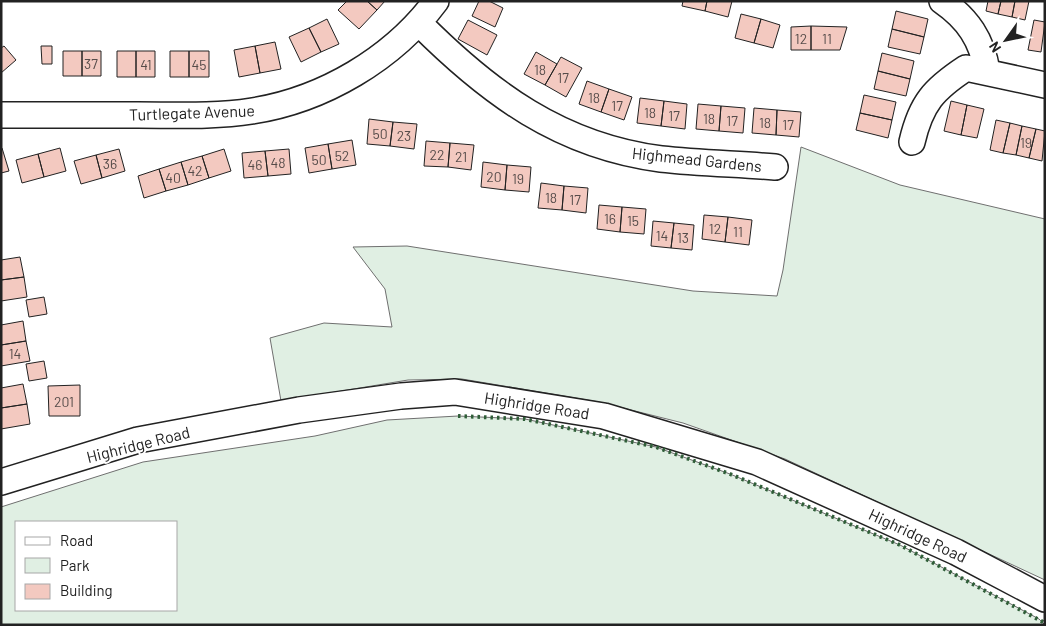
<svg xmlns="http://www.w3.org/2000/svg" width="1046" height="626" font-family="Barlow,sans-serif">
<style>
.green{fill:#e0efe3;stroke:#6f6f6f;fill-rule:evenodd}
.building{fill:#f3c9c0;stroke:#222}
.lines{fill:none;stroke-linecap:round;stroke-linejoin:round}
.minor-casing{stroke:#222;stroke-width:28}
.minor{stroke:#fff;stroke-width:25}
.hedge{stroke:#2f5e38;stroke-width:4;stroke-dasharray:2.5 4;stroke-linecap:butt}
.labels{text-anchor:middle;dominant-baseline:central;stroke-width:4;stroke-linejoin:round;paint-order:stroke}
.number-label{font-size:14px;fill:#564c4a}
.street-label{font-size:16px;fill:#222;stroke:#fff}
</style>
<rect width="100%" height="100%" fill="#fff"/>
<!-- green -->
<path class="green" d="M801,147L900,185L1045,219V580L785,459L683,423L599,402L462,379L408,380L281,401L270,338L324,323L392,327L385,289L353,247L407,246L693,291L777,296L783,270Z
M458,416L525,419L656,447L730,474L900,545L1039,619L1045,625H1V507L143,462L315,436L387,420ZM16,522H176V610H16Z"/>
<!-- building -->
<path class="building" d="M347,1H367L377,10L359,29L338,10Z
M367,1H385L377,10Z
M479,1H489L503,8L495,27L472,16Z
M683,1H707L705,11L682,6Z
M707,1H732L728,17L705,11Z
M988,1H1001L998,14L986,11Z
M1001,1H1015L1012,17L998,14Z
M1015,1H1029L1025,20L1012,17Z
M896,11L928,19L924,37L892,29Z
M741,14L761,19L754,43L735,38Z
M327,19L339,44L321,52L309,28Z
M761,19L780,25L773,48L754,43Z
M468,20L497,35L487,55L458,39Z
M1034,20L1045,22L1041,52L1028,50Z
M811,26L847,27L840,50H811Z
M811,26V50H791V27Z
M309,28L321,52L301,62L289,37Z
M892,29L924,37L920,54L888,47Z
M275,42L281,69L260,73L255,46Z
M4,46L16,60L1,73V48Z
M41,46H52V64H42Z
M255,46L260,73L239,77L234,50Z
M63,51H82V76H63Z
M82,51H101V76H82Z
M117,51H136V77H117Z
M136,51H155V77H136Z
M170,51H189V77H170Z
M189,51H209V77H189Z
M536,52L557,64L545,85L524,74Z
M882,53L914,61L910,79L878,71Z
M561,57L582,68L566,97L545,85Z
M878,71L910,79L906,96L874,89Z
M587,81L609,89L601,112L579,104Z
M609,89L632,97L624,120L601,112Z
M864,95L896,102L892,120L860,113Z
M640,98L664,101L661,126L637,123Z
M664,101L687,104L685,129L661,126Z
M951,101L967,105L961,135L944,131Z
M698,104L721,106L719,131L696,129Z
M967,105L984,109L977,138L961,135Z
M721,106L745,108L743,133L719,131Z
M754,108L777,110L776,135L752,133Z
M777,110L801,112L799,137L776,135Z
M860,113L892,120L888,138L856,130Z
M369,119L393,122L390,146L367,144Z
M996,120L1010,123L1003,153L990,150Z
M393,122L417,124L414,149L390,146Z
M1010,123L1022,126L1016,155L1003,153Z
M1022,126L1036,129L1029,158L1016,155Z
M1036,129L1045,131L1042,161L1029,158Z
M352,140L356,165L332,169L328,144Z
M426,141L450,143L448,167L424,166Z
M450,143L474,145L471,170L448,167Z
M328,144L332,169L309,173L305,148Z
M2,148L9,171L1,173V149Z
M60,148L66,171L44,177L38,154Z
M119,149L125,171L102,178L96,155Z
M224,149L231,171L209,178L202,156Z
M289,149L291,174L268,176L265,151Z
M265,151L268,176L244,178L242,153Z
M38,154L44,177L22,183L16,160Z
M96,155L102,178L81,184L74,161Z
M202,156L209,178L188,185L181,162Z
M181,162L188,185L166,191L159,169Z
M483,162L507,165L505,190L481,187Z
M507,165L531,167L529,192L505,190Z
M159,169L166,191L144,198L138,176Z
M541,183L564,186L562,210L538,208Z
M564,186L588,188L586,213L562,210Z
M599,205L622,207L620,232L597,229Z
M622,207L646,209L644,234L620,232Z
M704,215L728,217L725,242L702,239Z
M728,217L752,220L749,245L725,242Z
M653,221L674,223L671,248L651,246Z
M674,223L694,225L692,250L671,248Z
M20,257L24,277L1,280V260Z
M24,277L27,297L1,301V280Z
M44,297L47,314L29,317L26,300Z
M23,321L26,341L1,345V325Z
M26,341L30,361L1,366V345Z
M44,361L47,378L29,381L26,364Z
M23,384L27,404L1,408V388Z
M80,385V416H49L48,386Z
M27,404L30,424L1,429V408Z"/>
<g class="lines">
<!-- minor casing -->
<g class="minor-casing">
<path id="minor" d="M942,1C968,19 982,40 987,71
M420,24C489,93 560,146 661,159C698,163 737,164 775,167
M1,115C47,115 92,115 138,115C176,115 214,117 252,111C323,100 393,59 436,1
M912,142C921,103 934,89 966,68L1045,85
M1,482L138,440L299,410L401,396L455,392L604,416L757,462L956,552L1045,599"/>
</g>
<!-- minor -->
<use href="#minor" class="minor"/>
<!-- hedge -->
<path class="hedge" d="M458,416L525,419L656,447L730,474L900,545L1045,623"/>
</g>
<g class="labels">
<!-- number labels -->
<g class="number-label">
<text x="801" y="38">12</text>
<text x="827" y="38">11</text>
<text x="91" y="63">37</text>
<text x="146" y="64">41</text>
<text x="199" y="64">45</text>
<text x="540" y="69">18</text>
<text x="563" y="77">17</text>
<text x="594" y="97">18</text>
<text x="617" y="105">17</text>
<text x="650" y="112">18</text>
<text x="674" y="115">17</text>
<text x="709" y="118">18</text>
<text x="732" y="120">17</text>
<text x="765" y="122">18</text>
<text x="788" y="124">17</text>
<text x="380" y="133">50</text>
<text x="404" y="135">23</text>
<text x="1026" y="142">19</text>
<text x="437" y="154">22</text>
<text x="342" y="155">52</text>
<text x="461" y="156">21</text>
<text x="319" y="159">50</text>
<text x="278" y="162">48</text>
<text x="110" y="163">36</text>
<text x="255" y="164">46</text>
<text x="195" y="170">42</text>
<text x="494" y="176">20</text>
<text x="173" y="177">40</text>
<text x="518" y="178">19</text>
<text x="551" y="197">18</text>
<text x="575" y="199">17</text>
<text x="610" y="218">16</text>
<text x="633" y="220">15</text>
<text x="715" y="228">12</text>
<text x="738" y="231">11</text>
<text x="662" y="235">14</text>
<text x="683" y="237">13</text>
<text x="15" y="353">14</text>
<text x="64" y="401">201</text>
</g>
<!-- street labels -->
<g class="street-label">
<text transform="translate(192 112) rotate(-2)">Turtlegate Avenue</text>
<text transform="translate(697 159) rotate(6)">Highmead Gardens</text>
<text transform="translate(537 405) rotate(9)">Highridge Road</text>
<text transform="translate(138 444) rotate(-14)">Highridge Road</text>
<text transform="translate(918 535) rotate(25)">Highridge Road</text>
</g>
</g>
<!-- border -->
<rect width="1046" height="626" fill="none" stroke="#222222" stroke-width="5"/>
<!-- legend -->
<rect x="15" y="521" width="162" height="90" fill="#ffffff" stroke="#a7a7a7"/>
<rect x="25" y="537" width="25" height="8" fill="#ffffff" stroke="#a7a7a7"/>
<text x="60" y="546" font-size="15" fill="#222222">Road</text>
<rect x="25" y="558" width="25" height="15" fill="#e0efe3" stroke="#a7a7a7"/>
<text x="60" y="571" font-size="15" fill="#222222">Park</text>
<rect x="25" y="584" width="25" height="15" fill="#f3c9c0" stroke="#a7a7a7"/>
<text x="60" y="596" font-size="15" fill="#222222">Building</text>
<!-- north arrow -->
<g transform="translate(1006 40) rotate(237)" stroke="#ffffff" stroke-width="4" paint-order="stroke">
<path d="M0-4L9 19L0 12L-9 19Z" fill="#222222"/>
<text y="-8" font-size="14" font-weight="bold" text-anchor="middle" fill="#222222">N</text>
</g>
</svg>
